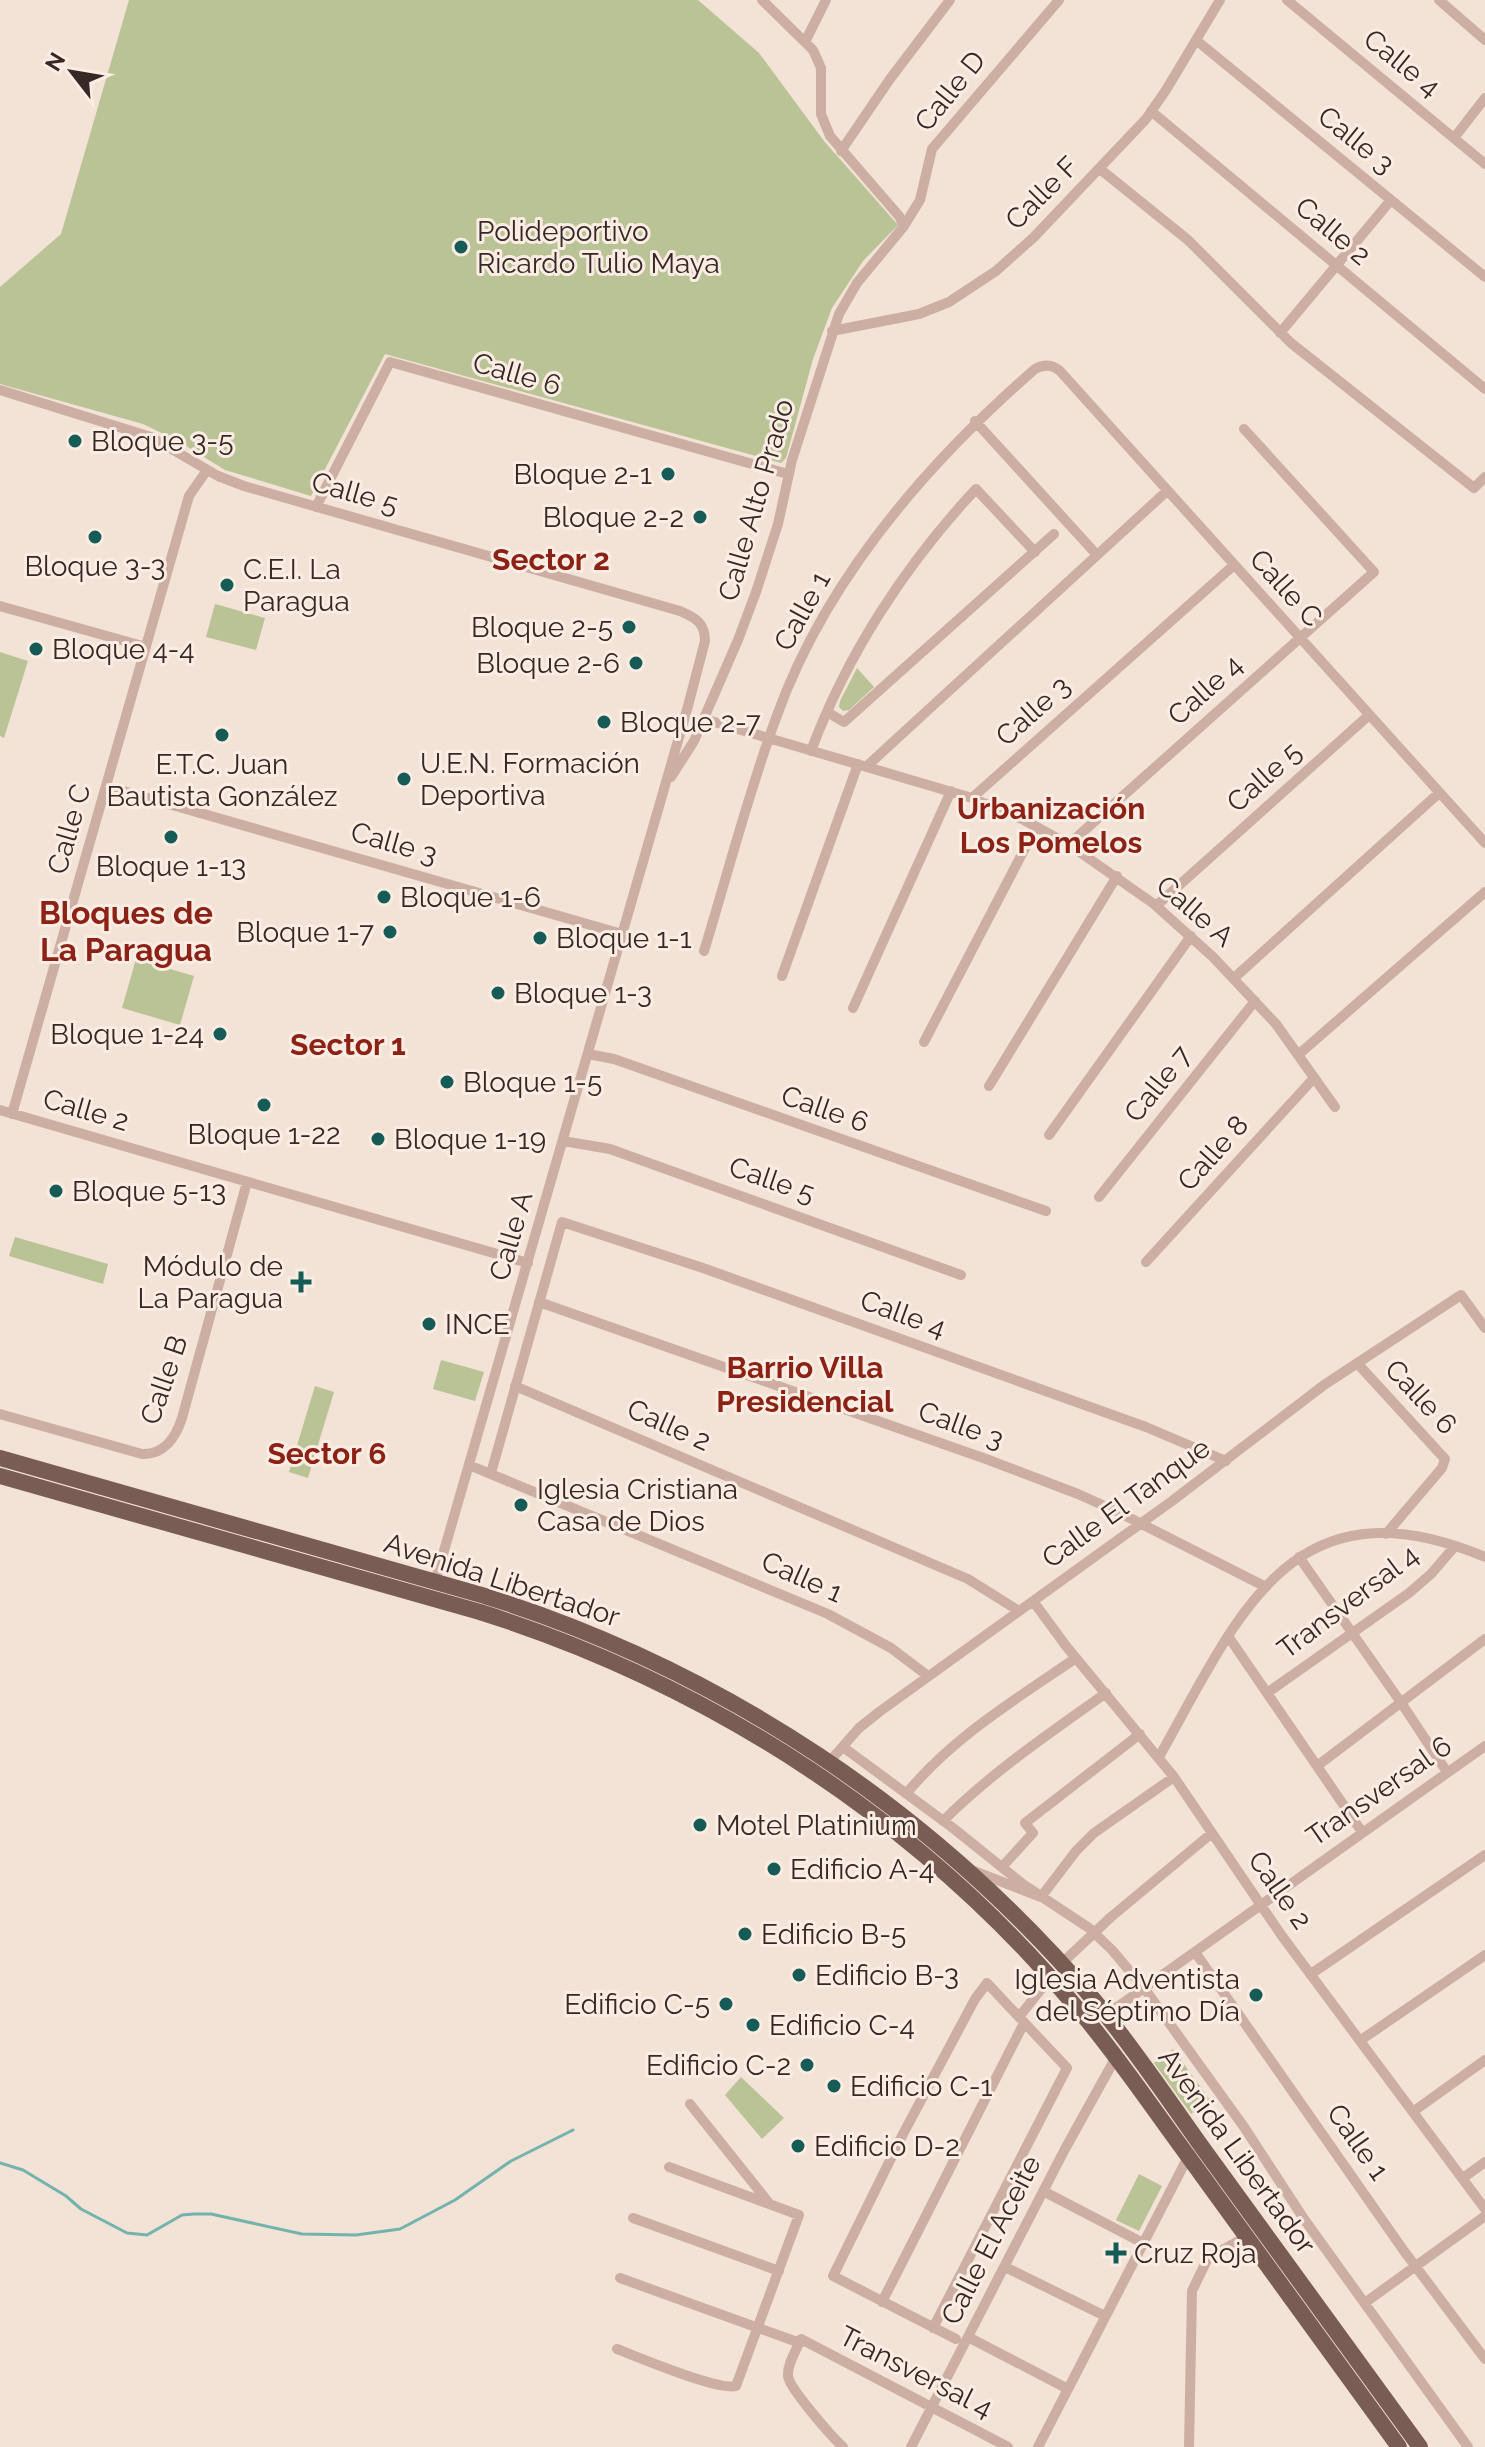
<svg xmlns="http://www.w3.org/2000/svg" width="1485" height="2447" font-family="Raleway,sans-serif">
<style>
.green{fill:#bac395}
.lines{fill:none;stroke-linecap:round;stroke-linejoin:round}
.stream{stroke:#73b3ad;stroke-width:3}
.street{stroke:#ccafa2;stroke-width:10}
.primary{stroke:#795c54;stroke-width:16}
.poi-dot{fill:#175b56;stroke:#fbede3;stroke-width:3}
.labels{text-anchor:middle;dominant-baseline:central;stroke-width:6;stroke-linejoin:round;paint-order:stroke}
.street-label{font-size:28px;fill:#362825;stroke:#fbede3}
.poi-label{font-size:28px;fill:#362825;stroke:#fbede3;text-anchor:start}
.neighbourhood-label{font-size:30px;font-weight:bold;fill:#8c2216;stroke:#fbede3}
.quarter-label{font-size:32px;font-weight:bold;fill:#8c2216;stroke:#fbede3}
</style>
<rect width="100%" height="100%" fill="#f3e2d6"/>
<!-- green -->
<path class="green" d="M129,0H698L759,53L824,141L898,225L863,261L832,308L813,359L786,458L781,463L385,354L311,496L225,470L178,441L143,424L0,384V287L61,234Z
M215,604L265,618L256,650L206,637Z
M0,652L28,661L4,738L0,736Z
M857,668L874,687L849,710L843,711L839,707L840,701Z
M136,959L194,976L180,1025L122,1008Z
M15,1237L108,1264L103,1284L9,1256Z
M441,1360L484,1372L475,1401L433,1389Z
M315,1386L334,1392L308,1478L289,1472Z
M1173,2049L1210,2100L1191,2114L1154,2063Z
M741,2077L784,2118L762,2139L725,2095Z
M1139,2174L1162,2186L1139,2231L1116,2220Z"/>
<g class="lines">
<!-- stream -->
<path class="stream" d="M0,2163L23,2170L66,2196L81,2209L127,2233L147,2235L182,2215L194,2214H211L302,2234L356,2235L400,2229L455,2200L511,2161L573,2130"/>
<!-- street -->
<path class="street" d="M1287,0L1485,164
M1439,0L1485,40
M1196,40L1485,277
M805,42L826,0
M1151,111L1485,389
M1454,138L1485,98
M841,151L890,79L950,0
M1100,169L1188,240L1291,343L1474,488L1485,477
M904,226L920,200L932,149L1059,0
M832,331L919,314L949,302L996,271L1034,237L1146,119L1166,90L1220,0
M1280,333L1391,200
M0,390L151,437L218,476L244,486L680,611C696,618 705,623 705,641L688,706L435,1582
M975,421L1097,555
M316,507L390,362L788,474
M0,606L146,647
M827,712L844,722L1054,534
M704,719L972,798L1024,820L1071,846L1154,904L1213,957L1276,1024L1335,1107
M811,751C847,654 906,564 976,489L1035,552
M867,766L1167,491
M671,777L694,741L738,640L756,592L778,524L792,460L839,314L857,283L904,226L899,216L830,136L821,114V68L813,50L762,0
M106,786L622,934
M972,798L1234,565
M1068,845L1374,572L1244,429
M1156,906L1368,716
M704,951C728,873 748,794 776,718C825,580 926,464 1035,369C1044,364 1052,364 1060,371L1485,843
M782,976L858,764
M1234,978L1439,793
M853,1008L951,791
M924,1042L1036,827
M588,1054L614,1059L1046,1211
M1298,1055L1485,892
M989,1086L1117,876
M0,1110L528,1263
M12,1114L189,496L207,470
M1049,1135L1191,936
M563,1141L610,1149L961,1275
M1099,1197L1255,1001
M1146,1262L1314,1078
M539,1302L986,1459L1078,1494L1118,1512L1266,1587
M1357,1363L1445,1459L1442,1468L1386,1534
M515,1386L968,1579L1019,1611
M0,1414L142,1454C164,1455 176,1437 182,1418L247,1182
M469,1465L828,1614L891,1648L928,1676
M491,1473L562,1222L703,1268L1146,1427L1226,1461
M1299,1557L1402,1704L1447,1772
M1033,1601L1066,1646L1174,1777L1282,1936L1485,2209
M1228,1636L1362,1832
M1267,1693L1409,1593L1431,1574L1455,1546
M843,1747L953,1828L1024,1885L1089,1928L1112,1950L1144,1988L1244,2127L1304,2219L1468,2447
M1159,1757C1239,1615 1291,1476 1485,1557
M830,1761L859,1728L879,1712L1172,1501L1324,1385L1461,1295L1485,1328
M1317,1766L1485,1639
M906,1794C953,1737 1016,1699 1076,1658
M943,1821C992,1772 1050,1733 1106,1693
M1002,1867L1033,1833L1025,1823L1140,1734
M974,1871L1041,1897L1076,1851L1094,1833L1174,1777
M1195,1952L1404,2251L1485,2359
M1061,1964L1111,1917L1212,1833
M1311,1974L1485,1855
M1106,2015L1485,1746
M1019,2017L1050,1978
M1361,2040L1485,1955
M690,2104L769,2203
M1414,2111L1485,2060
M1463,2178L1485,2162
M1043,2191L1143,2243
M633,2218L779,2271
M1005,2267L1105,2316
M620,2278L800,2343
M882,2302L1024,2023
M1366,2302L1485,2216
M933,2328L1067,2068L987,1983L975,1999L903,2134L833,2276C874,2297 915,2318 956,2339
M968,2337L1068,2389
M617,2349C638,2357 718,2391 736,2386L799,2215L669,2167
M843,2447C832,2437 789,2388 788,2376C787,2364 797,2349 801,2339L1008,2447
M911,2447L1065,2149L1116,2057
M1038,2447L1188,2157
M1189,2447L1192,2291L1208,2258L1246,2237"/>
<!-- primary -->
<path class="primary" d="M0,1458L485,1596C723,1671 932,1810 1094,2000C1133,2047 1167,2098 1202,2147C1275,2247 1348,2347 1420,2447
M0,1476L480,1612C714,1686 925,1824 1082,2014C1119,2058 1151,2106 1185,2152C1256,2250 1328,2349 1399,2447"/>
</g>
<!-- markers -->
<g class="poi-dot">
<circle cx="461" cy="247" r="8"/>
<circle cx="75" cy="441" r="8"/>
<circle cx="668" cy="474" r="8"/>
<circle cx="700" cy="517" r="8"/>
<circle cx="95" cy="537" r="8"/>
<circle cx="227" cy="585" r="8"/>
<circle cx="629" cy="627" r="8"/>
<circle cx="36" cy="649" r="8"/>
<circle cx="636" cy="663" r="8"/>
<circle cx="604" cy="722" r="8"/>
<circle cx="222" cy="735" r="8"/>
<circle cx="404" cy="779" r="8"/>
<circle cx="171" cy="837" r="8"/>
<circle cx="384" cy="897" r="8"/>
<circle cx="390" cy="932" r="8"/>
<circle cx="540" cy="938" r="8"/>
<circle cx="498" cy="993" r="8"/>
<circle cx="220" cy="1034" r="8"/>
<circle cx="447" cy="1082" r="8"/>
<circle cx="264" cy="1105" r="8"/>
<circle cx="378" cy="1139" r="8"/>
<circle cx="56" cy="1191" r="8"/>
<path d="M297 1270h8v8h8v8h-8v8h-8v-8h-8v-8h8z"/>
<circle cx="429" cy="1324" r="8"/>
<circle cx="521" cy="1505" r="8"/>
<circle cx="700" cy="1825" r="8"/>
<circle cx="774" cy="1869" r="8"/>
<circle cx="745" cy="1934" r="8"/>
<circle cx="799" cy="1975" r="8"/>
<circle cx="1256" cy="1995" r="8"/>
<circle cx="726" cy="2004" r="8"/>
<circle cx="753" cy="2025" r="8"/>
<circle cx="807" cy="2065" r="8"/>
<circle cx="834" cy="2086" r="8"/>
<circle cx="798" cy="2146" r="8"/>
<path d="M1112 2241h8v8h8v8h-8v8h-8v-8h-8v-8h8z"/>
</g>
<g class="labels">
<!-- street labels -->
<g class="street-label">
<text transform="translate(1402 63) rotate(39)">Calle 4</text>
<text transform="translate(950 91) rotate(-51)">Calle D</text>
<text transform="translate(1356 140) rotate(39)">Calle 3</text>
<text transform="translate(1042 193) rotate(-45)">Calle F</text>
<text transform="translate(1333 231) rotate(40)">Calle 2</text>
<text transform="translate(517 374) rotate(16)">Calle 6</text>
<text transform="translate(355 493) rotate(16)">Calle 5</text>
<text transform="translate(756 500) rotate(-74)">Calle Alto Prado</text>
<text transform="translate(1286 588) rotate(48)">Calle C</text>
<text transform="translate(802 611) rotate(-61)">Calle 1</text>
<text transform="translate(1205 690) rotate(-42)">Calle 4</text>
<text transform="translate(1033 711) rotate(-42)">Calle 3</text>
<text transform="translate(1264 777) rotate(-42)">Calle 5</text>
<text transform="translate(69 829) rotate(-74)">Calle C</text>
<text transform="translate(394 843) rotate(16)">Calle 3</text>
<text transform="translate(1195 911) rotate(41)">Calle A</text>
<text transform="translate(1158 1084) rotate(-51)">Calle 7</text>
<text transform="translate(825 1109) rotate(19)">Calle 6</text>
<text transform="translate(86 1110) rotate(16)">Calle 2</text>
<text transform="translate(1213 1153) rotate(-48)">Calle 8</text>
<text transform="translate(772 1180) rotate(19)">Calle 5</text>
<text transform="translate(511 1236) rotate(-74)">Calle A</text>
<text transform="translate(903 1314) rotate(20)">Calle 4</text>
<text transform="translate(164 1380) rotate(-71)">Calle B</text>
<text transform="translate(1421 1397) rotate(47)">Calle 6</text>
<text transform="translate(669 1425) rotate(24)">Calle 2</text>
<text transform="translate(961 1425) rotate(20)">Calle 3</text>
<text transform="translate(1126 1503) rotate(-36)">Calle El Tanque</text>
<text transform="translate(802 1577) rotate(24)">Calle 1</text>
<text transform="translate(502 1580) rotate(18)">Avenida Libertador</text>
<text transform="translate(1348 1602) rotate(-37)">Transversal 4</text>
<text transform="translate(1379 1791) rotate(-35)">Transversal 6</text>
<text transform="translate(1280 1890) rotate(55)">Calle 2</text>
<text transform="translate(1358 2142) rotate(55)">Calle 1</text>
<text transform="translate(1237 2151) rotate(54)">Avenida Libertador</text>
<text transform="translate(991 2240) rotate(-63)">Calle El Aceite</text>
<text transform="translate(916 2372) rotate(27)">Transversal 4</text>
</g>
<!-- poi labels -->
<g class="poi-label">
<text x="477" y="231">Polideportivo<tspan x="477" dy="32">Ricardo Tulio Maya</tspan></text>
<text x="91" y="441">Bloque 3-5</text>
<text x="652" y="474" text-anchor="end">Bloque 2-1</text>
<text x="684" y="517" text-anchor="end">Bloque 2-2</text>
<text x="95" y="566" text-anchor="middle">Bloque 3-3</text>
<text x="243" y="569">C.E.I. La<tspan x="243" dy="32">Paragua</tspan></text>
<text x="613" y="627" text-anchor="end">Bloque 2-5</text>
<text x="52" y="649">Bloque 4-4</text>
<text x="620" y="663" text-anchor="end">Bloque 2-6</text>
<text x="620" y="722">Bloque 2-7</text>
<text x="420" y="763">U.E.N. Formación<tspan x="420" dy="32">Deportiva</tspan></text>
<text x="222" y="764" text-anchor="middle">E.T.C. Juan<tspan x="222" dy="32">Bautista González</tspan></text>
<text x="171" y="866" text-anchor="middle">Bloque 1-13</text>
<text x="400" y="897">Bloque 1-6</text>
<text x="374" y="932" text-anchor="end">Bloque 1-7</text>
<text x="556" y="938">Bloque 1-1</text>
<text x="514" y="993">Bloque 1-3</text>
<text x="204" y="1034" text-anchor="end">Bloque 1-24</text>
<text x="463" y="1082">Bloque 1-5</text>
<text x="264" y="1134" text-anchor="middle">Bloque 1-22</text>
<text x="394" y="1139">Bloque 1-19</text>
<text x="72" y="1191">Bloque 5-13</text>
<text x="283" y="1266" text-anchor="end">Módulo de<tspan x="283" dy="32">La Paragua</tspan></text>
<text x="445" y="1324">INCE</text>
<text x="537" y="1489">Iglesia Cristiana<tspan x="537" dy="32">Casa de Dios</tspan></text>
<text x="716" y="1825">Motel Platinium</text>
<text x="790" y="1869">Edificio A-4</text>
<text x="761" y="1934">Edificio B-5</text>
<text x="815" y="1975">Edificio B-3</text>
<text x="1240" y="1979" text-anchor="end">Iglesia Adventista<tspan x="1240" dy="32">del Séptimo Día</tspan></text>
<text x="710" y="2004" text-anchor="end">Edificio C-5</text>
<text x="769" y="2025">Edificio C-4</text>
<text x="791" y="2065" text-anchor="end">Edificio C-2</text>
<text x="850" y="2086">Edificio C-1</text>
<text x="814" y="2146">Edificio D-2</text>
<text x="1134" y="2253">Cruz Roja</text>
</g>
<!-- neighbourhood labels -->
<g class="neighbourhood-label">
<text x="551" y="559">Sector 2</text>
<text x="1051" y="808">Urbanización<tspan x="1051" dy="34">Los Pomelos</tspan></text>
<text x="348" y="1044">Sector 1</text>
<text x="805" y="1367">Barrio Villa<tspan x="805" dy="34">Presidencial</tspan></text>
<text x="327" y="1453">Sector 6</text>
</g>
<!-- quarter labels -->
<g class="quarter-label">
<text x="126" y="912">Bloques de<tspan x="126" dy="37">La Paragua</tspan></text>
</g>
</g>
<!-- north arrow -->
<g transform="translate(72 72) rotate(301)" stroke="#fbede3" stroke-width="6" paint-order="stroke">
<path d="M0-6L14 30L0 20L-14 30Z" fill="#362825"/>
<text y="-12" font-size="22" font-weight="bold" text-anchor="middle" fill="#362825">N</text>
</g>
</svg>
